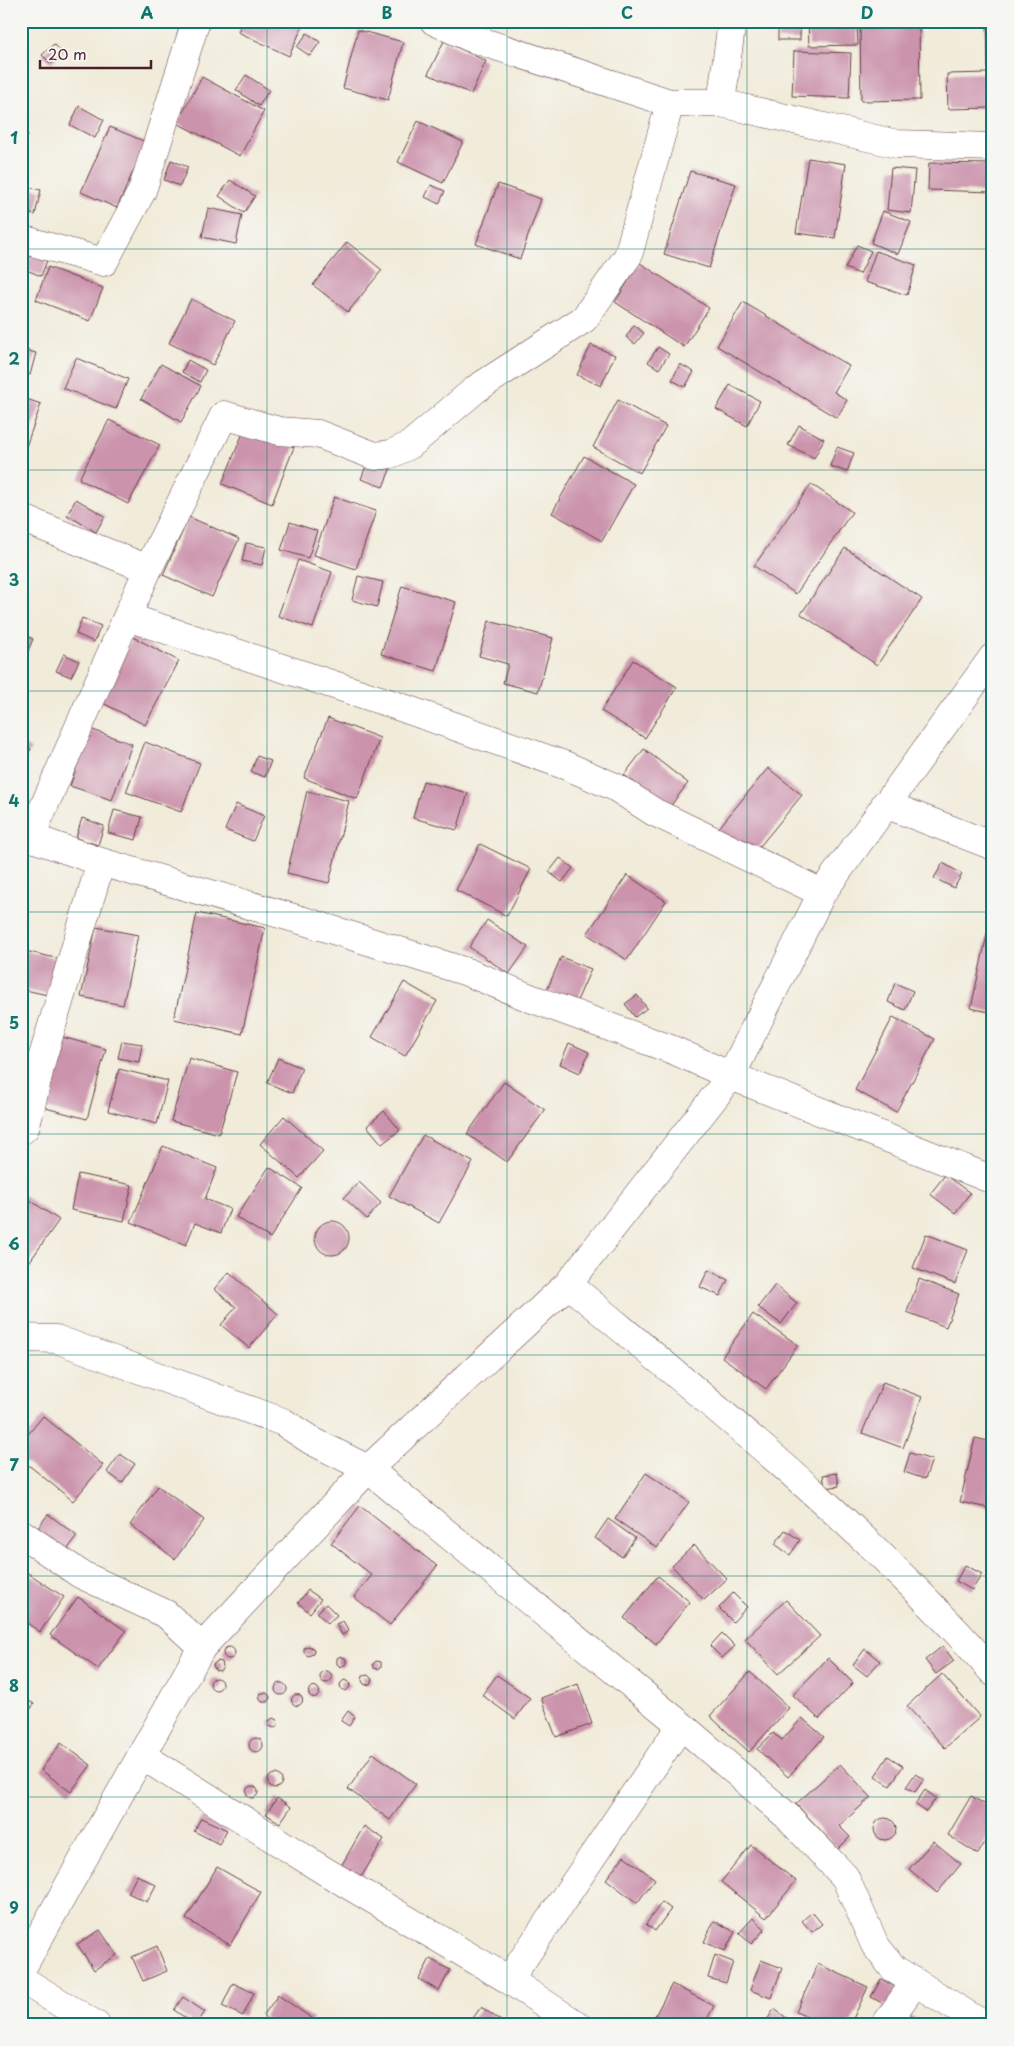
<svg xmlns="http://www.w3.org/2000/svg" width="1014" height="2046" font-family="'Playpen Sans',sans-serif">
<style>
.building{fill:#cb93ac}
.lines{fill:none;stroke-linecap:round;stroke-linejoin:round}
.minor-casing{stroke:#633e45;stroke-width:29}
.minor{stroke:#fff;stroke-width:28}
.grid{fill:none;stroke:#0f766e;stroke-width:1;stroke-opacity:0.55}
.neatline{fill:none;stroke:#0f766e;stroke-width:2}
.grid-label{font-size:16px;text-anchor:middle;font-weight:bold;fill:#0f766e}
</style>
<rect width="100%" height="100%" fill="#f6f6f2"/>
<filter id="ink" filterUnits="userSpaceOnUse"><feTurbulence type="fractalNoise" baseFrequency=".02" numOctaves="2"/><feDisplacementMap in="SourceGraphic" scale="10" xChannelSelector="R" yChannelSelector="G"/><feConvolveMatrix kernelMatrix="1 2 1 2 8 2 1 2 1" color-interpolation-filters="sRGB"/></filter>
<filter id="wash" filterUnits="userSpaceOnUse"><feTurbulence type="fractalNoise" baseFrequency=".0096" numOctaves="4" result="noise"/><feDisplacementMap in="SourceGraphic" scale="20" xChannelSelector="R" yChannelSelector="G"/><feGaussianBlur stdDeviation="1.12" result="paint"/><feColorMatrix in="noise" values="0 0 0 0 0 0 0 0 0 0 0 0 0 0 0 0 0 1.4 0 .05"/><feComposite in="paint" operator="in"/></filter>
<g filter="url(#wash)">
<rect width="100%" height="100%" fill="#f1ebd9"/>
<g id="blocks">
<!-- building -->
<path class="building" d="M243,21H305L289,56L238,32Z
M778,21H800V40H778Z
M808,21H857L858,45L809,46Z
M860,21H919L920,100L861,101Z
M987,21H993V108L948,109L947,74L988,73Z
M358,30L403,42L388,100L343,88Z
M307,33L320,42L310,56L297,47Z
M444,41L486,61L471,94L428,74Z
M54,44L63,53L51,64L42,55Z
M794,51L851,53L849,98L792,96Z
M246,75L269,90L259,106L236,90Z
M202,77L264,111L240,156L177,123Z
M79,106L104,120L95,138L70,125Z
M418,121L463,142L443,183L398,162Z
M110,127L146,142L117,208L81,192Z
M21,132L28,134L22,152H21Z
M808,158L846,164L835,238L796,233Z
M171,160L188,167L180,186L164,180Z
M929,163L993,164V192L928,190Z
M891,168L915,170L911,213L887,210Z
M690,171L736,184L709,268L664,254Z
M230,180L255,196L244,213L219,196Z
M498,184L541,199L520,259L476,244Z
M431,185L445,191L439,204L425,197Z
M24,186L41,190L35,215L21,211Z
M208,208L242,215L236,244L202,237Z
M883,211L911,222L898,254L871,243Z
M347,242L382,270L348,312L313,285Z
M857,245L871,251L860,274L845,268Z
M33,248L49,255L41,276L24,269Z
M876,251L916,265L907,295L865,282Z
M640,263L709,308L684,347L615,302Z
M48,267L103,288L90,321L36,300Z
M191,299L235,321L213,365L169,343Z
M743,302L849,366L834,392L847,400L837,418L717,346Z
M634,325L644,333L635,344L626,337Z
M591,345L615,355L601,386L577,375Z
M658,347L669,354L659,369L648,362Z
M21,349L36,353L30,375L21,373Z
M76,358L128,379L116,409L63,388Z
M188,360L206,370L200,382L182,372Z
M161,364L201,386L181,422L141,399Z
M680,364L694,372L685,387L672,380Z
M730,385L760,401L747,426L716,409Z
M21,397L41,404L22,458H21Z
M618,400L666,426L640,473L593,447Z
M109,420L160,445L128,504L79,479Z
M799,425L824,439L814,458L788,445Z
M245,428L294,447L272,504L222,484Z
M837,447L854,453L847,472L830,466Z
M370,456L392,465L383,487L361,479Z
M584,456L634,484L602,541L552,513Z
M811,484L852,512L796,594L754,566Z
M334,497L376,511L356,569L314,555Z
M76,499L105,516L96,532L67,515Z
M189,517L239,539L212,597L163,575Z
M290,522L317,531L308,558L281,550Z
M246,543L266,547L262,565L242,561Z
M845,548L922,599L877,665L801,614Z
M298,560L332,572L313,628L278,616Z
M358,576L383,582L377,607L352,600Z
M402,586L456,602L436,671L381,654Z
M82,618L101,626L94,642L76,634Z
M489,621L553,638L538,692L503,683L508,664L479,656Z
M21,634L33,639L21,667Z
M133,637L179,661L145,725L99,701Z
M64,654L79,661L71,677L56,671Z
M633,660L677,687L645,738L601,711Z
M328,718L380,738L357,799L304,778Z
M90,729L132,744L112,800L70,786Z
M145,742L200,763L181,812L126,792Z
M21,743L31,749L21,765Z
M644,749L688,783L669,808L624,775Z
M257,756L271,761L265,777L251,772Z
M768,768L802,795L747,862L713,835Z
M423,781L468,793L457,830L413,818Z
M307,791L349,801L329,883L287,873Z
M236,804L264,816L253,841L225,830Z
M114,810L142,817L136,840L108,833Z
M82,818L104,826L98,845L76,838Z
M480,844L531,869L507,916L456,890Z
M560,858L573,868L562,882L549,872Z
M943,863L962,874L954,888L934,878Z
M627,875L666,901L627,960L587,934Z
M197,913L265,928L242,1034L174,1019Z
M487,920L528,947L509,974L469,947Z
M990,921L993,922V1013L971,1008Z
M96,927L138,935L123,1005L81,997Z
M21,950L60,959L52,996L21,989Z
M561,957L591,969L576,1003L547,990Z
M404,982L437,1001L405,1056L372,1037Z
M895,983L913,991L905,1010L888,1002Z
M637,995L647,1008L635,1017L625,1004Z
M893,1017L935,1039L896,1112L855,1090Z
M62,1037L106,1049L87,1119L42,1107Z
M122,1041L142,1044L139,1062L118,1058Z
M569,1043L589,1052L580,1073L560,1064Z
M189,1058L237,1072L219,1134L171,1121Z
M278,1058L302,1068L292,1093L267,1083Z
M119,1069L168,1081L157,1124L108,1111Z
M504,1082L545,1110L507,1162L467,1134Z
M384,1111L400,1130L382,1144L367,1126Z
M284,1116L323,1151L299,1178L260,1144Z
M423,1135L473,1162L439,1223L389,1196Z
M163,1146L217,1168L205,1199L230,1209L221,1233L195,1223L186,1245L131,1222Z
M269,1167L302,1188L270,1238L236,1217Z
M78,1174L132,1185L124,1221L71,1210Z
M945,1175L970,1193L955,1213L930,1194Z
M359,1182L381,1203L367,1219L344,1198Z
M21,1194L59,1220L23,1271L21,1270Z
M315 1238a17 17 0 1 1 34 0a17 17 0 1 1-34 0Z
M926,1234L968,1250L955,1284L913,1268Z
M708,1270L728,1280L720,1296L700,1287Z
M229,1272L278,1314L249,1348L221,1325L236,1307L214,1289Z
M919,1279L959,1294L946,1327L907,1312Z
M775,1285L797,1303L781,1324L758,1307Z
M753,1314L798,1345L766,1389L722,1357Z
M883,1382L922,1397L903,1448L862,1433Z
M43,1416L103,1465L73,1501L21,1459V1443Z
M975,1438L993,1442V1509L960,1502Z
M910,1453L932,1460L925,1479L904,1472Z
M120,1454L135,1464L122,1483L107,1472Z
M646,1473L689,1502L657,1548L615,1519Z
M837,1473L839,1486L825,1488L823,1475Z
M158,1486L204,1520L175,1559L130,1525Z
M360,1506L437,1566L390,1625L354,1597L372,1575L331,1543Z
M48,1514L77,1536L65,1553L36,1531Z
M608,1519L635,1538L622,1557L595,1538Z
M785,1530L800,1540L790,1555L775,1544Z
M694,1545L727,1579L704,1600L672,1566Z
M965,1565L982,1574L972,1590L956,1581Z
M28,1573L64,1597L40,1632L21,1619V1582Z
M658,1576L690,1602L656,1644L624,1618Z
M308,1590L321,1599L310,1613L298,1603Z
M733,1593L747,1607L733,1622L719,1608Z
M78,1597L126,1631L98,1669L50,1635Z
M786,1600L820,1636L778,1674L745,1639Z
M326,1604L337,1615L328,1623L317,1613Z
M343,1621L349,1631L342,1635L336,1624Z
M722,1633L735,1646L722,1658L710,1646Z
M309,1646L314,1649L313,1654L308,1656L304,1653V1648Z
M943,1646L954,1661L936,1674L925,1660Z
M223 1653a6 6 0 1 1 12 0a6 6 0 1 1-12 0Z
M865,1649L880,1661L867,1676L853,1665Z
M341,1656L346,1659V1664L341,1667L337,1664V1658Z
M828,1658L853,1683L819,1719L793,1695Z
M217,1661L222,1662L223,1667L220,1671L215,1670L213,1665Z
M376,1661L381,1662V1667L378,1669L374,1668L373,1664Z
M320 1677a6 6 0 1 1 12 0a6 6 0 1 1-12 0Z
M750,1672L789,1708L749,1752L710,1716Z
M942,1674L980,1717L945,1748L907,1706Z
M368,1675L372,1679L370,1684L365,1685L362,1681L363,1676Z
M497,1675L530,1698L515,1719L482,1695Z
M210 1684a6 6 0 1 1 12 0a6 6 0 1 1-12 0Z
M344,1680L349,1682L350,1687L346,1691L341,1689L340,1684Z
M275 1689a6 6 0 1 1 12 0a6 6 0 1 1-12 0Z
M578,1684L592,1724L556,1737L541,1698Z
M308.5 1692a5.5 5.5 0 1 1 11 0a5.5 5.5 0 1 1-11 0Z
M261,1693H267L270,1697L268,1702H262L259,1698Z
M291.5 1700a5.5 5.5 0 1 1 11 0a5.5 5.5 0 1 1-11 0Z
M21,1696L34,1704L21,1722Z
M348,1711L355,1717L349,1726L341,1721Z
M273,1718L277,1720L278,1725L274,1728L270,1726L269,1721Z
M802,1718L824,1737L788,1777L757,1749L773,1733L782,1740Z
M249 1745a7 7 0 1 1 14 0a7 7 0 1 1-14 0Z
M61,1743L91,1765L71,1792L41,1770Z
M373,1753L416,1784L390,1820L348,1789Z
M888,1756L903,1766L890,1786L875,1776Z
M840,1764L871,1797L839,1826L850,1837L838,1849L796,1804Z
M268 1781a7 7 0 1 1 14 0a7 7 0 1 1-14 0Z
M915,1774L924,1779L915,1792L906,1787Z
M246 1792a6 6 0 1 1 12 0a6 6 0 1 1-12 0Z
M925,1790L936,1798L926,1812L915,1804Z
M971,1796L993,1809V1829L978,1854L948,1835Z
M277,1798L291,1807L280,1823L266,1814Z
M874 1829a11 11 0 1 1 22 0a11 11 0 1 1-22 0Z
M201,1818L227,1830L219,1844L194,1831Z
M364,1826L384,1839L360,1879L340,1868Z
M933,1841L961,1864L937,1893L909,1869Z
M751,1845L796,1881L766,1918L721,1882Z
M624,1856L655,1879L637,1903L606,1879Z
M217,1867L261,1892L230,1945L186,1919Z
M137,1875L156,1885L147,1902L128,1893Z
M662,1902L671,1909L655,1931L646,1924Z
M812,1912L822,1924L812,1932L802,1921Z
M753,1918L765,1929L751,1944L739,1933Z
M714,1921L735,1932L725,1951L704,1942Z
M100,1930L117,1955L94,1970L77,1944Z
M157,1946L167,1971L143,1981L132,1957Z
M715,1955L733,1962L726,1983L708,1978Z
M430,1959L450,1970L439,1991L419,1979Z
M761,1960L782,1968L771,1998L750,1990Z
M818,1964L868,1987L850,2025H825L796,2012Z
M881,1979L901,1990L891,2008L871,1997Z
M233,1983L254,1993L243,2016L222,2006Z
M672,1984L714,2006L704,2025H650Z
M278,1995L313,2019L309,2025H275L263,2016Z
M183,1997L205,2012L196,2025L174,2010Z
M481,2007L507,2025H468Z
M774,2009L797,2025H764Z
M906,2014L931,2025H901Z
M54,2018L64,2025H49Z"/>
</g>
</g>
<g filter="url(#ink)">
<use href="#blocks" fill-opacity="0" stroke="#633e45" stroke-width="1"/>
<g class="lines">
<!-- minor casing -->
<g class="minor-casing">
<path id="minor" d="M434,21L471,38L670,103H721L897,144L993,147
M721,103L732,21
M21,239L104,262L142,191L196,21
M21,518L148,569
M127,617L386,702L567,766L615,787L654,812L822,893
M885,804L993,846
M21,834L101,862L304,921L467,972L530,998L673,1050L731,1076L993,1180
M31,836L148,569L224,415L279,431L318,434L375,456L391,454L410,445L476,389L584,319L628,256L670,103
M21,1131L25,1128L30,1110L42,1059L101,862
M568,1284C715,1407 866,1527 993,1672
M21,1338L56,1339L283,1422L312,1441L368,1469L681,1725L787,1816L845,1877L875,1945L894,1969L984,2025
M21,1533L80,1574L166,1614L202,1647
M141,1755L323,1870L509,1980L577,2025
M21,1970L202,1647L368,1469L568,1284L731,1076L822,893L993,657
M21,1979L96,2025
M509,1980L681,1725
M885,2025L915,1982"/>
</g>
<!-- minor -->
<use href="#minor" class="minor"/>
</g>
</g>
<!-- grid -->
<path class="grid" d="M267,21V2025M507,21V2025M747,21V2025M21,249H993M21,470H993M21,691H993M21,912H993M21,1134H993M21,1355H993M21,1576H993M21,1797H993"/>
<!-- margin -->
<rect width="1014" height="2046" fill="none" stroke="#f6f6f2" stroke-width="55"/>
<!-- scale -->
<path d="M40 60v8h111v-8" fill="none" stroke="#4a1f2b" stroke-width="2.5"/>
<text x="48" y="60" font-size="15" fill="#4a1f2b" stroke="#f6f6f2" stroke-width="4" paint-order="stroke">20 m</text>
<rect x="28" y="28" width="958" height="1990" class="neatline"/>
<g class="grid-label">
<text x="147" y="19">A</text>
<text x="387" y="19">B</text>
<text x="627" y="19">C</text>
<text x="867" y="19">D</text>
<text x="14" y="144">1</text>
<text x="14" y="365">2</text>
<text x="14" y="586">3</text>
<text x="14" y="807">4</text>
<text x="14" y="1029">5</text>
<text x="14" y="1250">6</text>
<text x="14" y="1471">7</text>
<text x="14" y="1692">8</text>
<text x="14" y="1914">9</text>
</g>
</svg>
